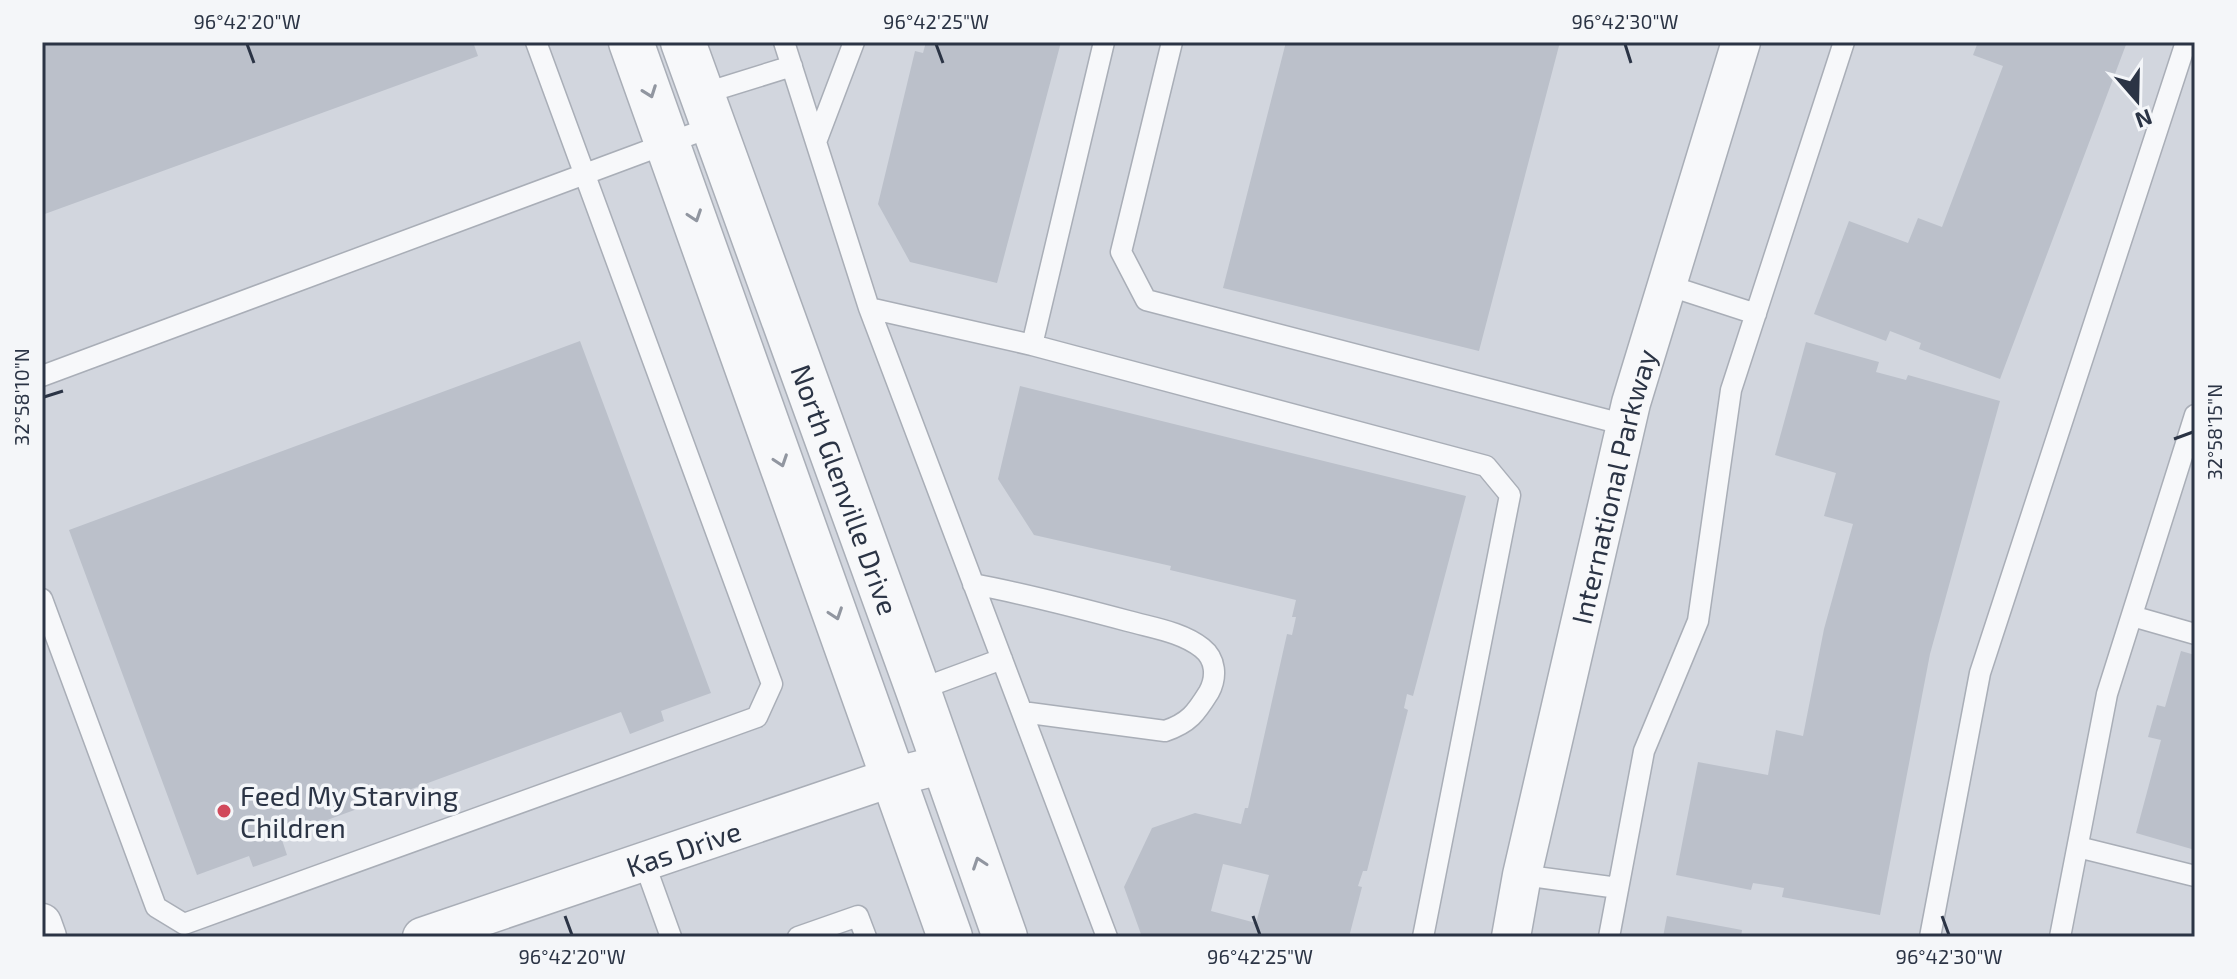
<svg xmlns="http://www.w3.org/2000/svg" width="2237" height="979" font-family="'Exo 2',sans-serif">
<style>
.built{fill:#d2d6de}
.building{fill:#bbc0ca;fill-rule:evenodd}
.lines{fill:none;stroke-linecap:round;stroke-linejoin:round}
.service-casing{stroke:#a9aeb7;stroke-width:23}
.minor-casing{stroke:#a9aeb7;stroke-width:41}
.tertiary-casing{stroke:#a9aeb7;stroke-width:47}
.service{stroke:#f7f8fa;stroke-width:20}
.minor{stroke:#f7f8fa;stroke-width:38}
.tertiary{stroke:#f7f8fa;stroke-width:44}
.oneway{stroke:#9196a0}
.ticks{fill:none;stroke:#2b3445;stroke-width:3}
.poi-dot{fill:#d1495b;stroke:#f4f6f9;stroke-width:3}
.labels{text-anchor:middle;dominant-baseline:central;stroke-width:7;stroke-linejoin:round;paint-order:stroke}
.street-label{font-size:28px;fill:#2b3445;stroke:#f4f6f9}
.poi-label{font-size:28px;fill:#2b3445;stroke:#f4f6f9;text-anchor:start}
.neatline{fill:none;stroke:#2b3445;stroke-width:3}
.ticks-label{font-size:20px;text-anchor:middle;fill:#2b3445}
</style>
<rect width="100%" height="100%" fill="#e4e7ec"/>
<!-- built -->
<path class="built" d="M42,42H2195V937H42Z"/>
<!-- building -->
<path class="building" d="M42,42H473L478,56L42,215Z
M926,42H1061L997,283L910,262L878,204L915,51L923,53Z
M1286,42H1560L1479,351L1223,288Z
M1978,42H2127L2000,379L1919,349L1921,343L1890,331L1886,341L1814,314L1849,221L1908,243L1918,218L1942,227L2003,66L1973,55Z
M580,341L711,693L661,711L664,721L630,734L621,712L281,837L287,855L253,867L249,856L197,875L69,530Z
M1806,342L1879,362L1876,372L1906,380L1908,375L2000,401L1930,654L1880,915L1782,897L1784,888L1753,883L1751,890L1676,875L1698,762L1768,775L1776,730L1803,736L1824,629L1853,524L1824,516L1836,473L1775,455Z
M1020,386L1466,496L1413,696L1407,694L1404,708L1408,710L1367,871H1363L1358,886L1362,887L1349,937H1142L1124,887L1152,828L1195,813L1241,824L1245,808H1248L1287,634L1292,635L1296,617H1292L1296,600L1170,570L1171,566L1034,535L998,479ZM1223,864L1269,875L1256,923L1211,911Z
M2181,651L2195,655V850L2136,833L2161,740L2148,737L2157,705L2165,707Z
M1667,916L1742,930L1741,937H1663Z"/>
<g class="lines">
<!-- service casing -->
<g class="service-casing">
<path id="service" d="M784,42L869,308L1107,937
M1104,42L1032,345L1486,466L1510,495L1423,937
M1172,42L1121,252L1146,300L1626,425
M702,94L792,66
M816,142L854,42
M1667,285L1756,314
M869,308L1032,345
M42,376L714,126
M973,584C1026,594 1076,607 1128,621C1153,628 1182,632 1202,648C1216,659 1217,677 1209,692C1196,713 1189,723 1165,731L1022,712
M42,599L156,907L184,924L757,717L772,684L536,42
M2132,616L2195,634
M918,690L1002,659
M2078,847L2195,876
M644,862L671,937
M1522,875L1618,888
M798,937L858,916L866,937
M1609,937L1644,751L1698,621L1731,390L1844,42
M1930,937L1980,673L2186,42
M2060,937L2107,694L2195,415"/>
</g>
<!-- minor casing -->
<g class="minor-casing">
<g id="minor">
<path d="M42,923L47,937"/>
<path id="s1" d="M422,937L893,777L944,764"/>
<path id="s2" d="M1511,937L1522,875L1631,403L1741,42"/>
</g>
</g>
<!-- tertiary casing -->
<g class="tertiary-casing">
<g id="tertiary">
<path d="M631,42L950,937"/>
<path id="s3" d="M683,42L918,690L1005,937"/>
</g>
</g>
<!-- service -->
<use href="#service" class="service"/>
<!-- minor -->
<use href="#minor" class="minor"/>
<!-- tertiary -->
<use href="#tertiary" class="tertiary"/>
</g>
<!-- one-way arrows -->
<defs><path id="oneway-chevron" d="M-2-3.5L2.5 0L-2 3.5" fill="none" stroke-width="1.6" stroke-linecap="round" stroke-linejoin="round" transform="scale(2)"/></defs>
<g class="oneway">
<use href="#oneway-chevron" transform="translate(650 92) rotate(70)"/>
<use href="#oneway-chevron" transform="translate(695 216) rotate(71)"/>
<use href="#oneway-chevron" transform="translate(781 461) rotate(71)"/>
<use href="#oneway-chevron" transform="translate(836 614) rotate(71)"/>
<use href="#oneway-chevron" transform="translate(979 863) rotate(-109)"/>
</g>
<!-- ticks -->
<path class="ticks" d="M247,44L254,63M936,44L943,63M1625,44L1631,63M44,397L63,391M2174,439L2193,432M565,916L572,935M1253,916L1260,935M1942,916L1949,935"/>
<!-- markers -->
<circle class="poi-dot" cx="224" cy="811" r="8"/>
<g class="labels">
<!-- street labels -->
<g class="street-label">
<text stroke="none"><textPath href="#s2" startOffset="462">International Parkway</textPath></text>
<text stroke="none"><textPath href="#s3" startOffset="476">North Glenville Drive</textPath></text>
<text stroke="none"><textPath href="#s1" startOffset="276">Kas Drive</textPath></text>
</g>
<!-- poi labels -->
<g class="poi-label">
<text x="240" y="795">Feed My Starving<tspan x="240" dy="32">Children</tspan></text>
</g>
</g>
<!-- border -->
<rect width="2237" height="979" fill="none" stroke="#f4f6f9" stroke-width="88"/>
<!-- north arrow -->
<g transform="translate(2137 100) rotate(160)" stroke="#f4f6f9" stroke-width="6" paint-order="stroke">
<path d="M0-6L14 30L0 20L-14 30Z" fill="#2b3445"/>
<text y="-12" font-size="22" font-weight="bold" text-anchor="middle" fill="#2b3445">N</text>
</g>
<rect x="44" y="44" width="2149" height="891" class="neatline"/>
<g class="ticks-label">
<text x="247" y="29">96°42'20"W</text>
<text x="936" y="29">96°42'25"W</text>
<text x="1625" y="29">96°42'30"W</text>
<text transform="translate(22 397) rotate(-90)" y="7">32°58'10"N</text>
<text transform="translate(2215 432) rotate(-90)" y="7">32°58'15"N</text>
<text x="572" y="964">96°42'20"W</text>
<text x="1260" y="964">96°42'25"W</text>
<text x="1949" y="964">96°42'30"W</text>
</g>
</svg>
